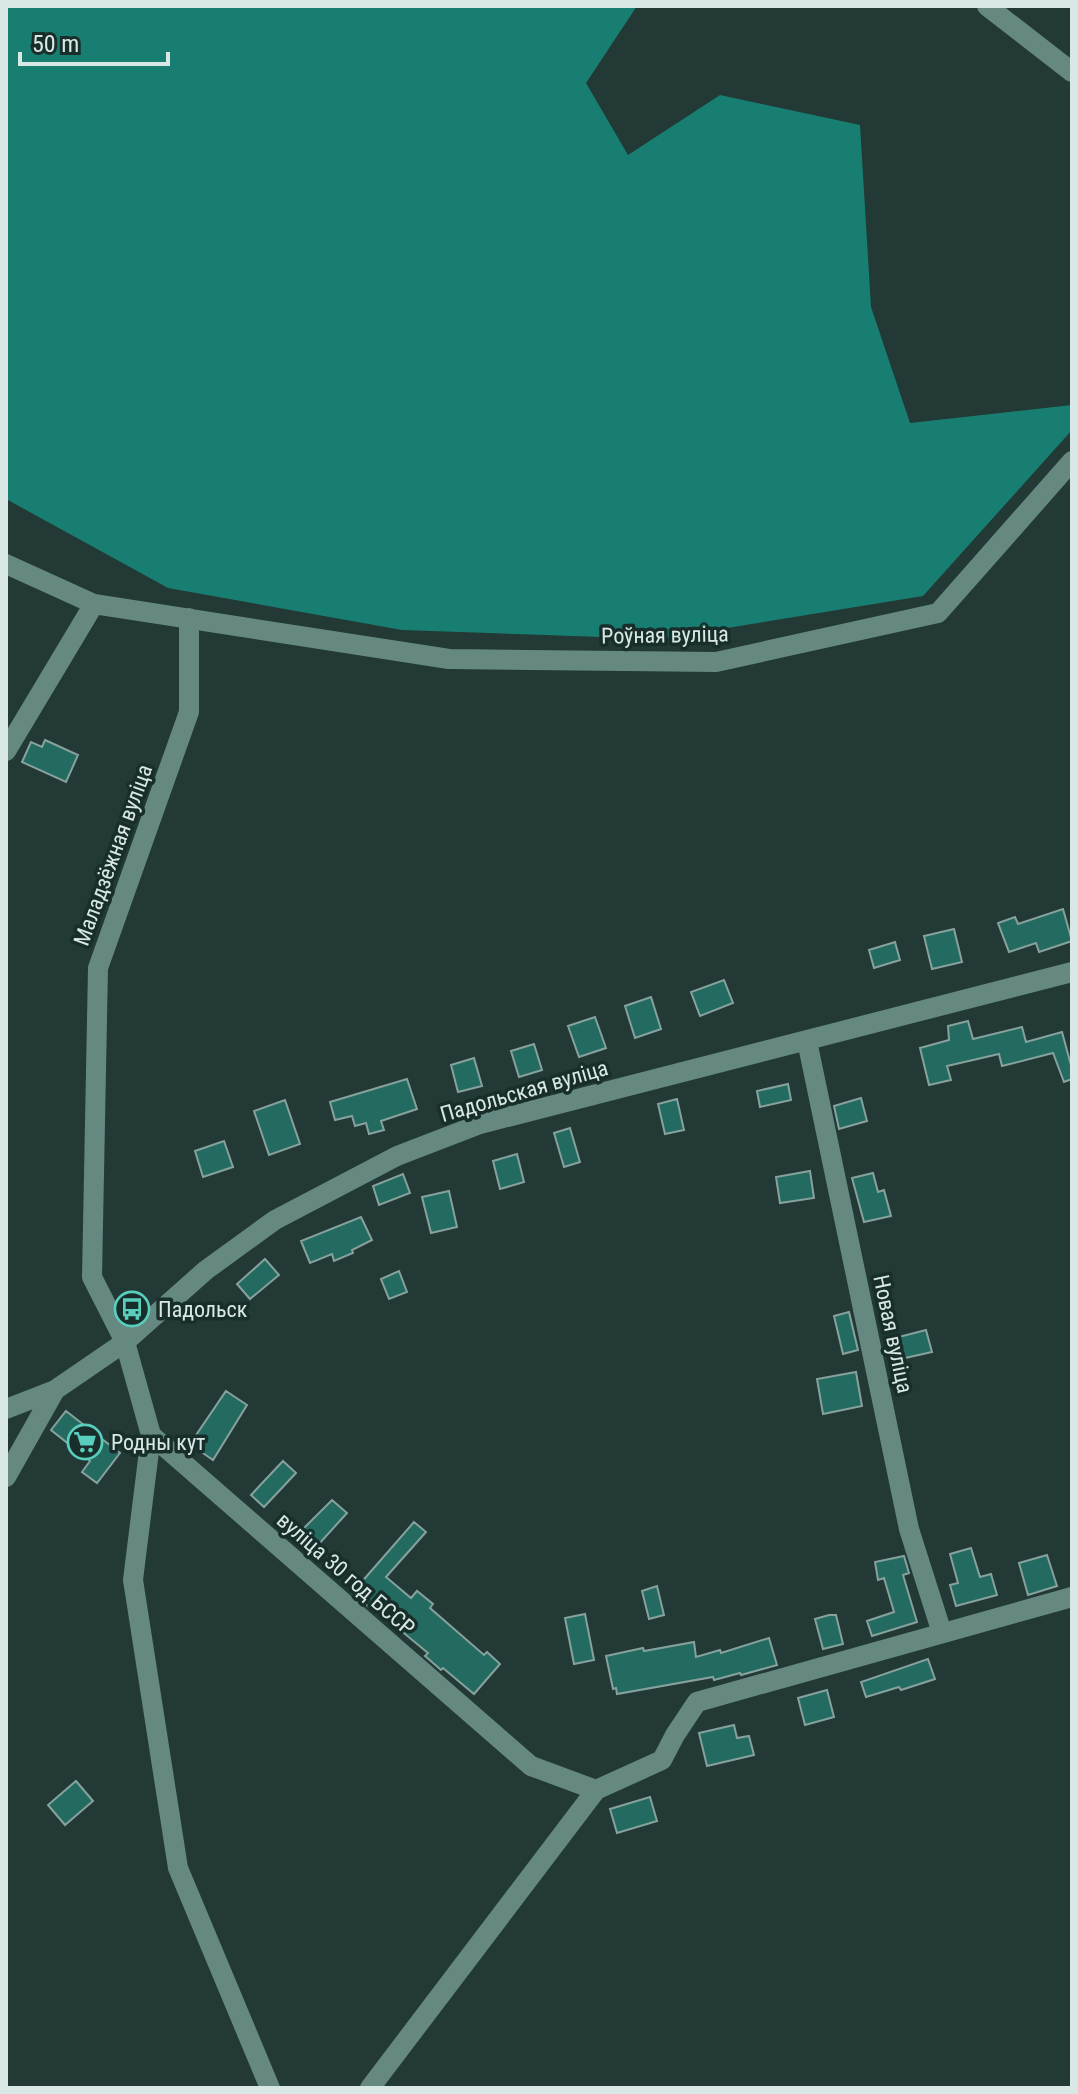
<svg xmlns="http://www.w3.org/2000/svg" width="1078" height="2094" font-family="'Roboto Condensed',sans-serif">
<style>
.forest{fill:#187e71}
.building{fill:#236b61;stroke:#87a19c;stroke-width:2}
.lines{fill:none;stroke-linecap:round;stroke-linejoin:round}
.minor{stroke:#658881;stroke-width:20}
.labels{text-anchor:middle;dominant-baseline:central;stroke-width:7;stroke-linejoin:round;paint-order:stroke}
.street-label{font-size:22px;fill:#dae8e5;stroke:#182e2b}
.poi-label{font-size:22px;fill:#dae8e5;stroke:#182e2b;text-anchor:start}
</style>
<rect width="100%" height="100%" fill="#223935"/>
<!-- forest -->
<path class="forest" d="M6,6H637L586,83L628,155L720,95L860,125L871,307L910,423L1072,405V430L923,596L660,639L402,630L168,588L6,499Z"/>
<!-- building -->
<path class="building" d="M45,740L78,755L66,782L22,762L31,742L42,747Z
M1063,909L1072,941L1039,952L1036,943L1009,952L998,923L1015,917L1018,924Z
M954,929L962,962L932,969L924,936Z
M895,942L900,960L874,968L869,950Z
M724,980L733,1003L700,1016L691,992Z
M651,997L661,1029L635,1038L625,1006Z
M595,1017L606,1048L579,1057L568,1026Z
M968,1021L973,1039L1022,1027L1026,1042L1062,1032L1072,1069V1079L1064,1082L1053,1053L1002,1066L999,1054L947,1066L951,1080L929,1085L920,1048L949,1040L948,1026Z
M534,1044L542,1070L519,1077L511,1051Z
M474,1058L482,1086L458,1092L451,1065Z
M407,1079L417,1109L381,1121L384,1130L369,1134L366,1123L355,1126L352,1116L335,1120L330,1102Z
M788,1084L791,1100L760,1107L757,1091Z
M861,1098L867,1121L839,1129L834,1106Z
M677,1099L684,1130L665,1134L658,1104Z
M285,1100L300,1144L269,1155L254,1111Z
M570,1128L580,1162L564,1167L554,1133Z
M224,1141L233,1167L203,1177L195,1151Z
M517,1154L524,1182L500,1189L493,1161Z
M810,1171L814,1198L780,1203L776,1177Z
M873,1173L878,1192L884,1190L891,1216L864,1222L852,1178Z
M403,1174L410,1193L379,1205L373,1186Z
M449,1191L457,1227L431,1233L422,1197Z
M361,1217L372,1240L352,1250L353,1253L334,1261L332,1254L310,1263L301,1241Z
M265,1259L279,1275L250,1299L237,1284Z
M399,1271L407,1292L389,1299L381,1279Z
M849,1312L858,1350L843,1354L834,1316Z
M926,1330L932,1352L896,1360L891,1339Z
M856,1372L862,1406L823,1414L817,1379Z
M226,1391L247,1405L213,1460L190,1444Z
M66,1411L120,1453L97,1483L82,1472L90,1461L51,1430Z
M283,1461L296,1473L264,1507L251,1495Z
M332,1500L347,1513L309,1555L293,1539Z
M414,1522L426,1532L386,1577L411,1598L417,1591L433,1604L430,1608L484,1655L487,1652L500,1664L474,1694L443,1668L441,1670L425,1656L428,1653L370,1605L369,1607L352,1593Z
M971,1548L980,1577L991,1574L997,1595L956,1606L950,1585L958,1583L950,1554Z
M1047,1555L1057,1586L1028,1595L1019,1563Z
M904,1556L909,1573L903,1575L917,1622L872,1636L867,1621L894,1612L884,1578L878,1580L875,1562Z
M657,1586L664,1615L649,1619L642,1591Z
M585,1614L594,1660L574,1664L565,1618Z
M829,1615H836L843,1644L823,1649L815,1619Z
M769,1638L777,1665L741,1675L740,1673L714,1680L713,1677L617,1694L616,1688L613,1689L606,1656L643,1648L644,1651L694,1642L696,1657L720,1650L721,1653Z
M928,1659L935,1679L901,1690L899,1687L866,1697L861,1682Z
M827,1690L834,1717L805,1725L798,1698Z
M734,1725L737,1738L749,1736L754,1755L707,1766L699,1733Z
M76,1781L93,1801L65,1825L48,1805Z
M650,1797L657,1821L617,1833L610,1809Z"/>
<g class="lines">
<!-- minor -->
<path class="minor" d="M987,6L1072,72
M6,564L94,604L449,659L716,662L938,613L1072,461
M189,618V712L98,968L92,1277L125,1342L151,1435L531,1766L596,1790
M6,751L94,604
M807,1041L909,1529L942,1633
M6,1409L55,1390
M151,1435L133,1580L178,1868L270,2088
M6,1477L55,1390L125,1342L206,1270L275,1220L397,1156L480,1124L1072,972
M370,2088L596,1790L662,1760L675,1735L697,1702L1072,1597"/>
</g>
<!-- icons -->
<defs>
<g id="bus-ring" transform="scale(1.8)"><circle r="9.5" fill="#182e2b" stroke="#5acebd" stroke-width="1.5"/><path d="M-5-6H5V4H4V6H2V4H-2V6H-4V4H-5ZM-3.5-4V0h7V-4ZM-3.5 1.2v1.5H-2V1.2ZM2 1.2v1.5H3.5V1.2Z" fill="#5acebd"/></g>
<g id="supermarket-ring" transform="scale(1.8)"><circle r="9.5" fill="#182e2b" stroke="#5acebd" stroke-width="1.5"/><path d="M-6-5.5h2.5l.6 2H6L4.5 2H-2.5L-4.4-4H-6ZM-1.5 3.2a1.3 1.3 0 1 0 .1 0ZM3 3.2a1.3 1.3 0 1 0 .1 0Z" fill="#5acebd"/></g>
</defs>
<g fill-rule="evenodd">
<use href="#bus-ring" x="132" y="1309"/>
<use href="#supermarket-ring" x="85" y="1442"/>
</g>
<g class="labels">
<!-- street labels -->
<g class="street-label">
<text transform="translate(665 635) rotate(-1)">Роўная вуліца</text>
<text transform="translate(113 855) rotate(-70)">Маладзёжная вуліца</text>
<text transform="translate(524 1091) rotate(-16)">Падольская вуліца</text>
<text transform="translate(893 1334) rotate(78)">Новая вуліца</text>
<text transform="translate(346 1574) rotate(41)">вуліца 30 год БССР</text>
</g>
<!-- poi labels -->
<g class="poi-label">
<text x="158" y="1309">Падольск</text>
<text x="111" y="1442">Родны кут</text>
</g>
</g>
<!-- border -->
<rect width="1078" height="2094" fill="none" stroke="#dae8e5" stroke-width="16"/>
<!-- scale -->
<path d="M20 52v12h148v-12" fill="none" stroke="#dae8e5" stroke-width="4"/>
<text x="32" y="52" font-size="24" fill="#dae8e5" stroke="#182e2b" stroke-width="6" paint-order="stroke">50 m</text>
</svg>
